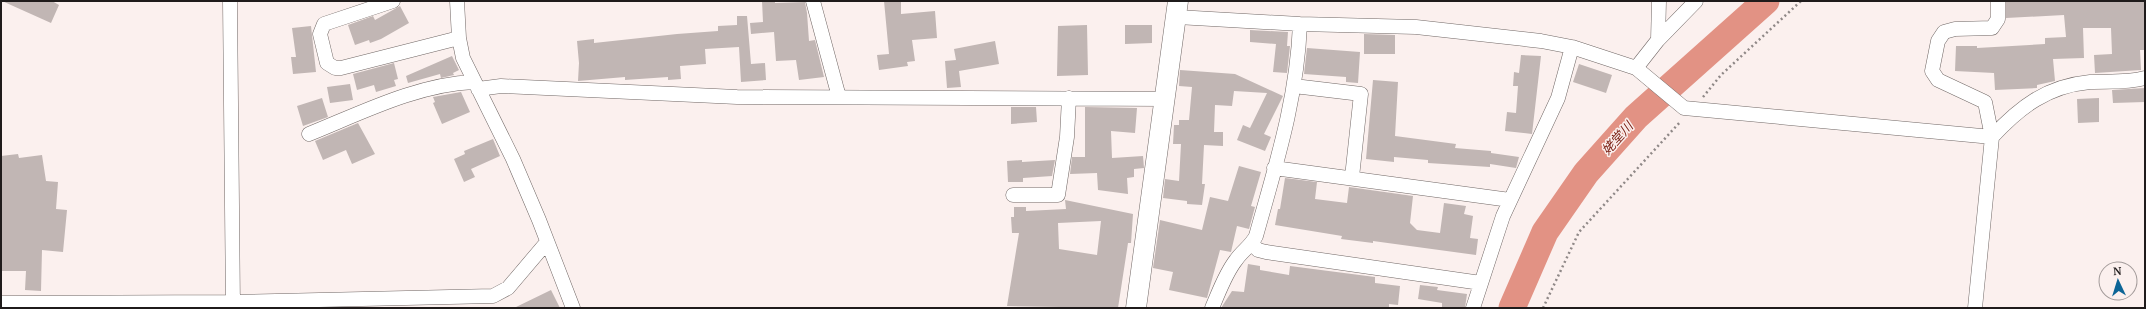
<svg xmlns="http://www.w3.org/2000/svg" width="2146" height="309" font-family="'PT Serif','Noto Sans JP',serif">
<style>
.lines{fill:none;stroke-linecap:round;stroke-linejoin:round}
.river{stroke:#e29284;stroke-width:27}
.building{fill:#c1b6b4;fill-rule:evenodd}
.street-casing{stroke:#716866;stroke-width:15}
.secondary-casing{stroke:#716866;stroke-width:21}
.path{stroke:#8f8887;stroke-width:2.5;stroke-dasharray:2 3;stroke-linecap:butt}
.street{stroke:#fff;stroke-width:14}
.secondary{stroke:#fff;stroke-width:20}
.labels{text-anchor:middle;dominant-baseline:central;stroke-width:3;stroke-linejoin:round;paint-order:stroke}
.water-label{font-size:13px;font-style:italic;fill:#791c10;stroke:#fbf0ee}
</style>
<rect width="100%" height="100%" fill="#fbf0ee"/>
<g class="lines">
<!-- river -->
<path class="river" d="M1512,308L1545,232L1586,173L1636,117L1766,1"/>
</g>
<!-- building -->
<path class="building" d="M2,1H52L59,5L51,23Z
M762,1H775V3L805,2L807,13L809,41L815,40L824,77L799,80L796,60L776,61L774,32L751,34L750,23L763,22Z
M884,1H901V14L935,11L937,38L912,40L915,61L907,62L908,66L879,70L877,55L889,54Z
M2006,1H2145V50H2140L2141,70L2095,73L2094,55L2112,54L2111,28H2083L2084,58L2053,59L2055,81L2037,85V88L1995,90L1994,73L1955,71L1956,46H1977V48L2045,44V38L2066,37L2064,15L2006,18Z
M400,6L409,23L381,39L370,43L369,40L355,45L348,25L373,16L375,20Z
M737,16H747L751,64L765,63L766,80L741,82L739,47L705,49L706,64L680,66L681,79L668,80V77L625,80V77L578,81L579,63L577,41L594,39V43L677,34L718,31V26L737,25Z
M1087,25L1088,75L1057,76L1058,26Z
M1125,25H1152V43L1125,44Z
M311,26L316,72L293,74L291,57H296L292,28Z
M1250,30L1288,32L1287,46H1290L1287,73L1273,72L1276,44L1250,42Z
M1364,34L1395,35V54H1364Z
M995,41L999,64L959,71L961,87L947,88L945,61L956,60L954,49Z
M1307,48L1360,52L1358,83L1346,82V77L1304,74Z
M1521,55L1541,56L1532,134L1505,131L1507,112L1516,113L1518,86H1513L1514,72L1519,73Z
M452,56L459,70L453,73L454,75L441,78L440,74L408,83L406,76Z
M394,63L398,79L394,80L396,86L376,92L374,85L357,90L353,74Z
M1579,64L1612,75L1606,93L1573,82Z
M1180,70L1235,74L1283,96L1264,134L1271,137L1265,151L1237,140L1243,125L1250,128L1267,93L1234,91L1232,106L1215,105L1214,132H1223V146L1204,145L1202,184H1205L1202,205L1187,204V201L1163,198L1165,179L1179,181L1181,144H1173L1174,125H1179V120H1189L1192,87L1179,86Z
M1373,80L1398,82L1395,136L1456,144L1455,148L1491,151V153L1519,157L1516,168L1490,164V167L1428,163V160L1394,157V162L1366,159Z
M350,84L353,100L330,103L327,87Z
M2145,88V102L2113,103L2112,90Z
M461,92L470,112L442,124L433,103L435,102L433,97Z
M322,98L328,117L303,126L297,106Z
M2099,98V122L2078,123L2077,99Z
M1011,107H1036L1037,122L1011,124Z
M1085,107L1137,108L1135,133L1111,131L1112,158L1143,156L1144,168L1134,169V177L1127,178L1128,194L1098,190L1097,173L1070,174L1072,157H1085Z
M358,123L375,154L352,164L346,150L323,160L315,141Z
M493,139L500,156L471,169L475,177L464,182L454,159L465,154L464,151Z
M18,154L19,158L42,155L46,181L58,182L56,209L67,210L63,252L42,250L41,291L25,290L26,271H1V156Z
M1022,160V162L1055,160L1052,176L1023,178V182H1008L1007,161Z
M1239,166L1261,172L1251,206L1255,207L1249,229L1237,226L1231,252L1220,250L1207,298L1169,290L1173,272L1153,268L1160,220L1202,230L1210,197L1228,201Z
M1285,178L1317,182L1315,199L1347,203L1349,187L1413,196L1410,223L1417,230L1440,233L1444,203L1466,206L1464,214L1473,216L1470,238L1478,239L1476,255L1373,241V243L1341,239L1342,236L1275,225L1278,209H1280Z
M1065,200L1133,214L1131,243H1128L1118,308L1007,306L1019,233H1012L1011,217H1014V207H1026V211L1066,209ZM1101,221L1097,255L1059,249L1058,223Z
M1248,264L1260,266V270L1289,275L1290,266L1375,277V283L1400,286L1398,305L1389,304V308H1221L1232,291L1244,292Z
M1420,285L1438,287L1437,290L1467,294L1465,308H1442V303L1418,299Z
M551,290L560,308H514Z"/>
<g class="lines">
<!-- street casing -->
<g class="street-casing">
<path id="street" d="M230,1L233,308
M393,1L324,24L320,34L327,63L335,68H341L459,38
M457,1L459,38L463,58L513,159L539,220L573,308
M813,1L839,97
M1177,17L1300,24L1416,27L1541,41L1572,47L1636,68L1684,108L1992,137
M1658,40L1659,1
M1636,68L1658,40L1696,1
M1294,86L1361,94L1352,177
M478,89L501,86L737,97L1166,99
M309,134C361,113 418,84 474,82
M1992,137C2020,107 2047,86 2090,82C2108,81 2127,83 2145,78
M1274,168L1510,200
M1013,195H1058L1067,137L1069,98
M1252,244L1258,250L1266,252L1481,283
M1,303L233,302L493,296L508,288L547,242
M1212,308C1219,292 1225,274 1236,260C1242,251 1251,246 1256,236C1276,164 1297,100 1300,24
M1473,308L1503,216L1558,98L1572,47
M1975,308L1992,137L1985,102L1938,80L1932,71L1938,41L1944,32L1955,29L1992,28L1998,19V1"/>
</g>
<!-- secondary casing -->
<g class="secondary-casing">
<path id="secondary" d="M1136,308L1178,1"/>
</g>
<!-- path -->
<path class="path" d="M1703,97L1721,75L1801,1
M1543,308L1579,232L1681,121"/>
<!-- street -->
<use href="#street" class="street"/>
<!-- secondary -->
<use href="#secondary" class="secondary"/>
</g>
<g class="labels">
<!-- water labels -->
<g class="water-label">
<text transform="translate(1617 138) rotate(-48)">姥堂川</text>
</g>
</g>
<!-- border -->
<rect width="2146" height="309" fill="none" stroke="#1f1b1b" stroke-width="4"/>
<!-- north arrow -->
<g transform="translate(2118 281) rotate(356)"><circle r="19" fill="#fbf0ee" stroke="#a39b9a"/>
<path d="M0-3L7 15L0 10L-7 15Z" fill="#0d6596"/>
<text y="-6" font-size="11" font-weight="bold" text-anchor="middle" fill="#1f1b1b">N</text>
</g>
</svg>
